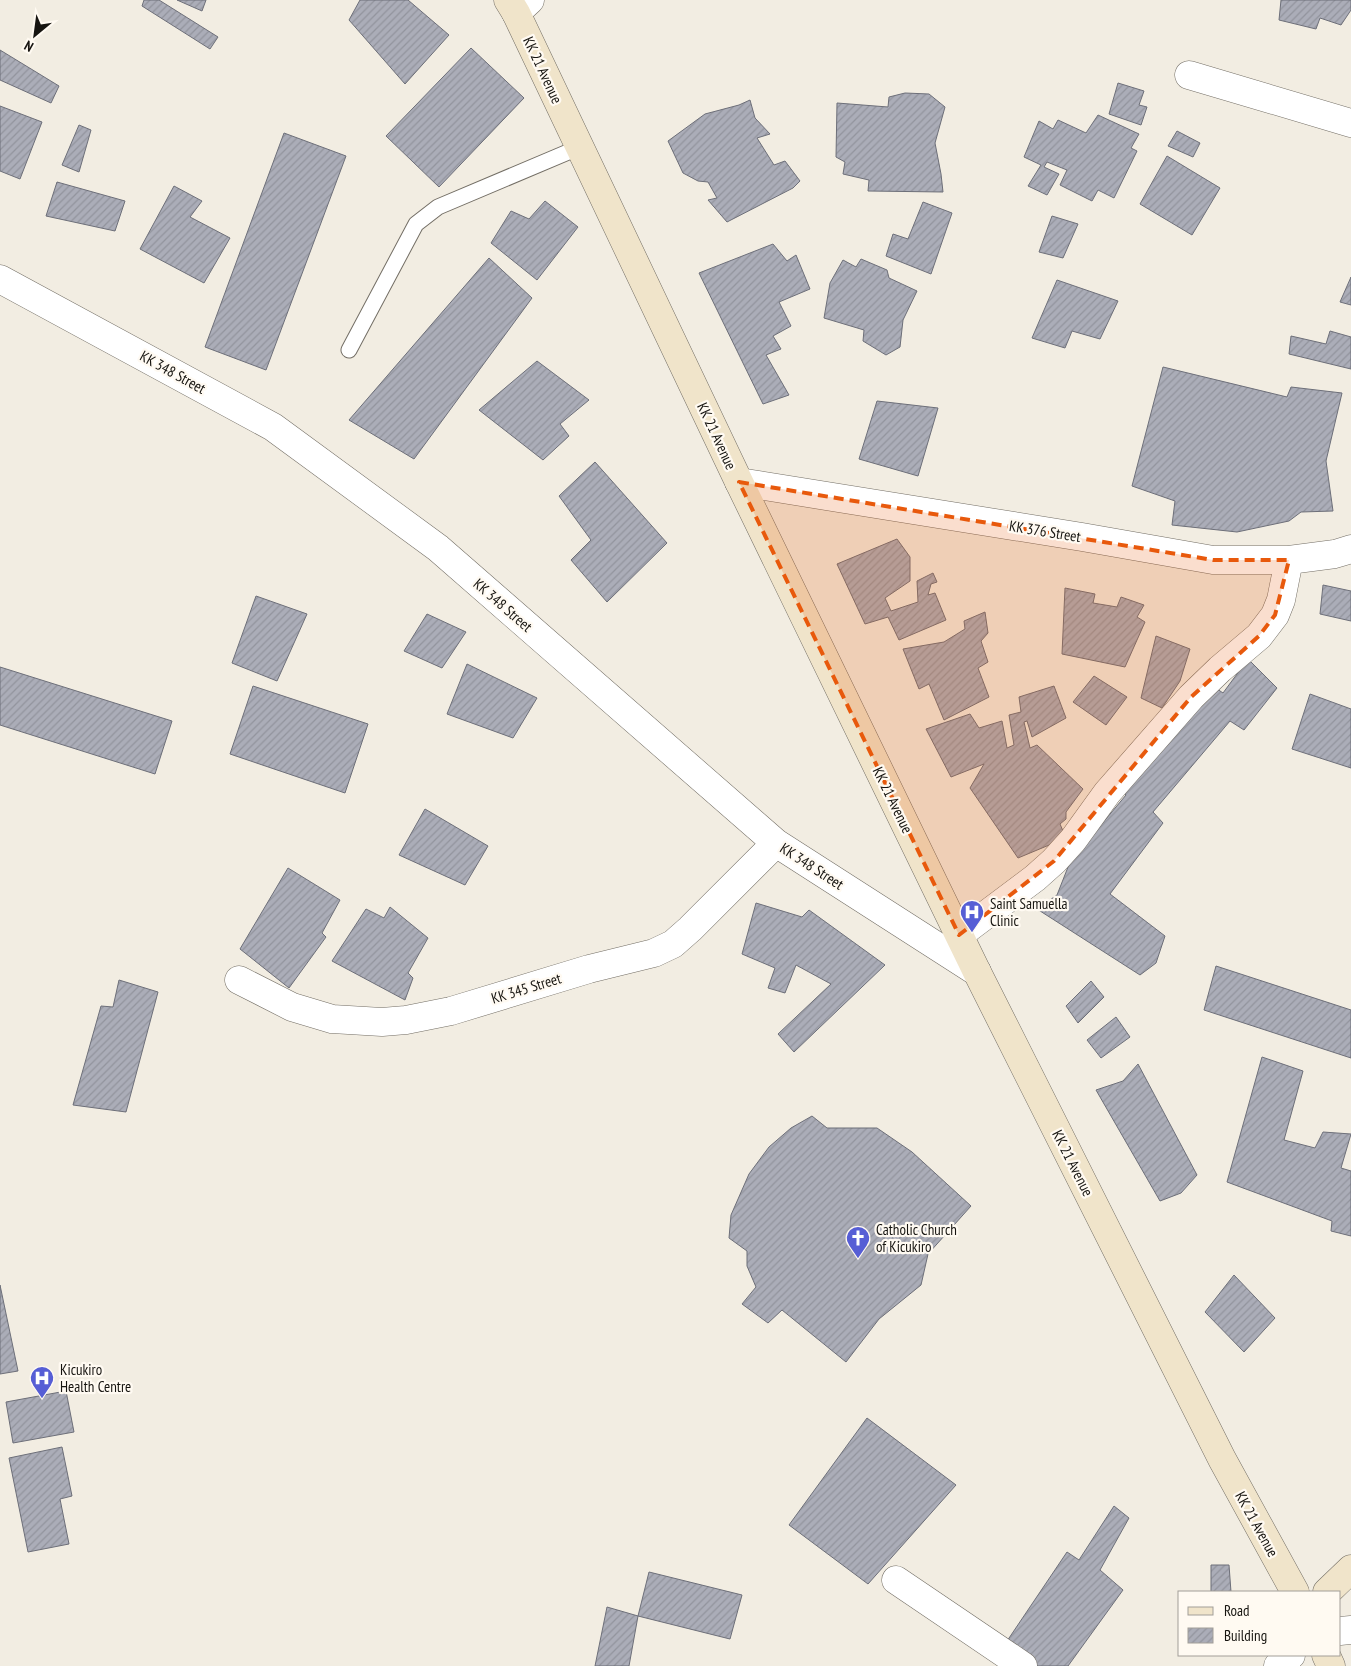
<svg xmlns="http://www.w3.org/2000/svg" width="1351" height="1666" font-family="'PT Sans Narrow',sans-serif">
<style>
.building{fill:url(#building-hatch);stroke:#6d6f79}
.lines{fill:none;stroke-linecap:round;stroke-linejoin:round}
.service-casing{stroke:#736e65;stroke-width:17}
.minor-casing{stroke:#736e65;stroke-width:29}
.secondary-casing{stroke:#736e65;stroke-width:29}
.service{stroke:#fff;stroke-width:15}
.minor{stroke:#fff;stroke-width:28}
.secondary{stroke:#f0e4ca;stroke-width:28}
.marked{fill:#e8590c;fill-opacity:0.2;stroke:#e8590c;stroke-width:4;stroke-dasharray:10 6;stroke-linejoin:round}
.labels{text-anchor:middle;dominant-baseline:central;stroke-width:4.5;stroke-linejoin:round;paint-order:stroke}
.street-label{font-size:15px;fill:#161410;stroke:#fffaf2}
.poi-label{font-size:15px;fill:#161410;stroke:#fffaf2;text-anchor:start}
</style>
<defs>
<pattern id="building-hatch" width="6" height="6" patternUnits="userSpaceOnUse" patternTransform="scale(1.25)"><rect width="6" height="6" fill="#abadb8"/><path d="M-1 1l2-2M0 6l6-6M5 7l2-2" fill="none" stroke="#92949d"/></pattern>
</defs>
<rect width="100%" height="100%" fill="#f2ede2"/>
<!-- building -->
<path class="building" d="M144,0H159L218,37L210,49L142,6Z
M177,0H206L202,11Z
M360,0H408L449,35L405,84L349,20Z
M1281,0H1351V10L1341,25L1320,18L1316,29L1279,20Z
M471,48L524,98L439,187L386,136Z
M0,50L59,86L51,103L0,80Z
M1118,83L1144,91L1139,105L1147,107L1141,125L1109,114Z
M905,93L929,94L945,107L935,143L941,174L943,192L868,191L869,180L843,174L845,162L836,157L837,103L888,107L889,97Z
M750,100L755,118L770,134L757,138L774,165L785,161L800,181L793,188L727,222L708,200L717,198L708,182L698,181L683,173L668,141L705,114L739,105Z
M0,106L42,122L20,179L0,171Z
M1098,115L1139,134L1131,148L1137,151L1114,198L1098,190L1092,201L1060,185L1067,170L1047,162L1044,167L1059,174L1047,195L1028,186L1041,165L1024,157L1039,121L1053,129L1058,120L1086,133Z
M79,125L91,130L79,172L62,165Z
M1177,131L1200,143L1193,157L1168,146Z
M284,133L346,156L266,370L205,347Z
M1167,156L1220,188L1192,235L1140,204Z
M57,182L125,201L115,231L46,216Z
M174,186L202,201L190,217L230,238L204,283L140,249Z
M545,201L578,227L537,280L491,243L511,211L529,219Z
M923,202L952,213L931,274L886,256L893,234L908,239Z
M1052,216L1078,224L1063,258L1039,252Z
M773,244L787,261L796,255L810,289L779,302L791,326L773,336L781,349L766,355L789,395L763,404L699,273Z
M489,258L532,298L414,459L349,420Z
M861,259L887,270L889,278L917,291L903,320L900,347L886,355L863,341L864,330L824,318L830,283L843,260L856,267Z
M1351,277V305L1340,302Z
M1057,280L1118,301L1100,339L1072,331L1065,348L1032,338Z
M1330,331L1351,337V369L1289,354L1291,336L1326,344Z
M537,361L589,400L560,424L569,436L543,460L479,410Z
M1163,367L1287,397L1291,387L1342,393L1326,461L1333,511L1301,512L1289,521L1237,532L1172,525L1175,501L1132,486Z
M877,401L938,408L918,476L859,459Z
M595,462L667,543L607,602L571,560L591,540L559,496Z
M897,539L910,557V581L885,598L891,611L918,602L917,581L933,573L937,582L931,584L928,595L935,593L946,620L899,640L888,617L865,624L837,564Z
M1323,585L1351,591V621L1320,614Z
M1065,588L1095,594L1093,603L1117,607L1121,597L1144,605L1137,617L1145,622L1125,667L1062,654Z
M256,596L307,614L277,681L232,663Z
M985,612L988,633L981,641L988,662L978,668L989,697L944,720L929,684L919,689L903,649L944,642L965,629L964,621Z
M427,614L466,632L442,668L404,651Z
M1156,636L1190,649L1180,681L1162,708L1141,698Z
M1248,659L1277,688L1244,730L1230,721L1153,812L1163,823L1110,894L1165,936L1156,963L1140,975L1037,909L1057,895L1070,862L1126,795L1119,787L1210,684L1223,693Z
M467,664L537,698L513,738L447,714Z
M0,667L172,721L155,774L0,725Z
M1094,676L1127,697L1106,725L1073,702Z
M253,686L368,724L345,793L230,754Z
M1054,686L1066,718L1032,737L1027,721L1024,722L1030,748L1037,745L1083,789L1066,812V819L1060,824L1066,838L1018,858L970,788L984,764L951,777L926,729L970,714L979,728L1002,721L1007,748L1014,745L1009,715L1021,712L1019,697Z
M1310,694L1351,709V768L1292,749Z
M425,809L488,846L465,885L399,855Z
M288,868L340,900L322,933L326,937L289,988L240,949Z
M756,903L802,917L809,910L885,965L794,1052L778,1034L831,984L796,965L785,993L768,988L775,968L742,954Z
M390,907L428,938L408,973L413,978L405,1000L332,961L366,909L384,918Z
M1216,966L1351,1010V1058L1204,1010Z
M119,980L158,992L126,1112L73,1105L101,1006L113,1007Z
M1091,981L1104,997L1078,1023L1066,1006Z
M1116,1017L1130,1037L1101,1058L1087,1040Z
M1262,1057L1303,1071L1284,1140L1315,1148L1323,1132L1351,1134L1341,1168L1351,1171V1236L1331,1231L1332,1221L1227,1182Z
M1138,1064L1197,1175L1181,1193L1160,1201L1096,1090L1123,1081Z
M812,1116L827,1128H877L912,1152L971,1206L928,1254L921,1285L879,1319L846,1362L782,1310L768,1323L742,1304L756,1287L747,1266V1251L729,1238L731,1215L749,1174L769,1147L791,1128Z
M1234,1275L1275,1318L1244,1352L1205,1312Z
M0,1285L18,1371L0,1374Z
M66,1391L74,1432L13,1443L6,1402Z
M867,1418L956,1485L868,1584L789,1525Z
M62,1447L72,1496L60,1499L69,1544L28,1552L9,1458Z
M1114,1506L1129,1518L1100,1570L1123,1590L1068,1666H1029L1003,1647L1067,1552L1079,1560Z
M1211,1565H1229L1231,1592H1211Z
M649,1572L742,1595L730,1639L638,1616Z
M607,1607L638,1616L629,1666H595Z"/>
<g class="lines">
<!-- service casing -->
<g class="service-casing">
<path id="service" d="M349,350L416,224L438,207L580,147"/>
</g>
<!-- minor casing -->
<g class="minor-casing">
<path id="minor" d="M516,13L530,0
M1189,75L1351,123
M0,279L273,427L438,548L776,843L977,972
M739,482L1082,537L1213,560H1289L1335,554L1351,549
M959,935L1035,878L1054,861L1073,840L1107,793L1191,697L1220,669L1259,636L1275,615L1281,600L1289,560
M239,980L292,1007L332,1019L382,1022L406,1020L451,1011L589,969L654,953L673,944L690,929L776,843
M896,1580L1023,1666
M1340,1631L1351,1630
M1278,1666L1291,1655"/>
</g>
<!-- secondary casing -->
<g class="secondary-casing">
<path id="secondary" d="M508,0L516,13L739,482L977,972L1222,1459L1295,1592
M1327,1592L1351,1569
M1326,1655L1331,1666"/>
</g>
<!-- service -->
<use href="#service" class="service"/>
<!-- minor -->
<use href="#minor" class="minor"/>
<!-- secondary -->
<use href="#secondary" class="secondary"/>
</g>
<!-- marked area -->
<path class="marked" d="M739,482L1213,560H1289L1275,615L1259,636L1191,697L1054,861L959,935Z"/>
<!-- icons -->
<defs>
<g id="hospital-pin" transform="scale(1.25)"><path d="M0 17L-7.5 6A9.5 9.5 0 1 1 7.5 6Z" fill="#565ed5" stroke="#fffaf2"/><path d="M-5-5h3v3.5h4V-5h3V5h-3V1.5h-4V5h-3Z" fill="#fff"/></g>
<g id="church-pin" transform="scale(1.25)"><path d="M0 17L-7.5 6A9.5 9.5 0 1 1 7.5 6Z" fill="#565ed5" stroke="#fffaf2"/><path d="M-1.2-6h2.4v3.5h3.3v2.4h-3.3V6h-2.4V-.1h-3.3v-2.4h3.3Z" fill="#fff"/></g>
</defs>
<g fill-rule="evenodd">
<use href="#hospital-pin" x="972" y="912"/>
<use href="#church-pin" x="858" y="1238"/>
<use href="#hospital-pin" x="42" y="1378"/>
</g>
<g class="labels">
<!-- street labels -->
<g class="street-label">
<text transform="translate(543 70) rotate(65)">KK 21 Avenue</text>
<text transform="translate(173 372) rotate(29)">KK 348 Street</text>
<text transform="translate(717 436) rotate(65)">KK 21 Avenue</text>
<text transform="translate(1045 531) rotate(9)">KK 376 Street</text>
<text transform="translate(503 605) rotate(41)">KK 348 Street</text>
<text transform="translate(893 800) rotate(64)">KK 21 Avenue</text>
<text transform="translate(812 866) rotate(33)">KK 348 Street</text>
<text transform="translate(526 988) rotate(-17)">KK 345 Street</text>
<text transform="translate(1073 1163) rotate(63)">KK 21 Avenue</text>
<text transform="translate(1257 1524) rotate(61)">KK 21 Avenue</text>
</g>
<!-- poi labels -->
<g class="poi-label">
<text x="990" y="903">Saint Samuella<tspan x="990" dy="17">Clinic</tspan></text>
<text x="876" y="1229">Catholic Church<tspan x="876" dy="17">of Kicukiro</tspan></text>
<text x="60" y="1369">Kicukiro<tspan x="60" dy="17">Health Centre</tspan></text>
</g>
</g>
<!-- legend -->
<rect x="1178" y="1591" width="162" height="65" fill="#fffaf2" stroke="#a29e98"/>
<rect x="1188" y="1607" width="25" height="8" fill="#f0e4ca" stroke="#a29e98"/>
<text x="1224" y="1616" font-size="15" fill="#161410">Road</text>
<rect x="1188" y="1628" width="25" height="15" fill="url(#building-hatch)" stroke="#a29e98"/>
<text x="1224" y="1641" font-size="15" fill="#161410">Building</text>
<!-- north arrow -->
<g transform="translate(35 35) rotate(209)" stroke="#fffaf2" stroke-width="4" paint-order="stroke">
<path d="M0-4L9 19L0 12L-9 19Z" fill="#161410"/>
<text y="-8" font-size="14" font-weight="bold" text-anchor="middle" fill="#161410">N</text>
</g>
</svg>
